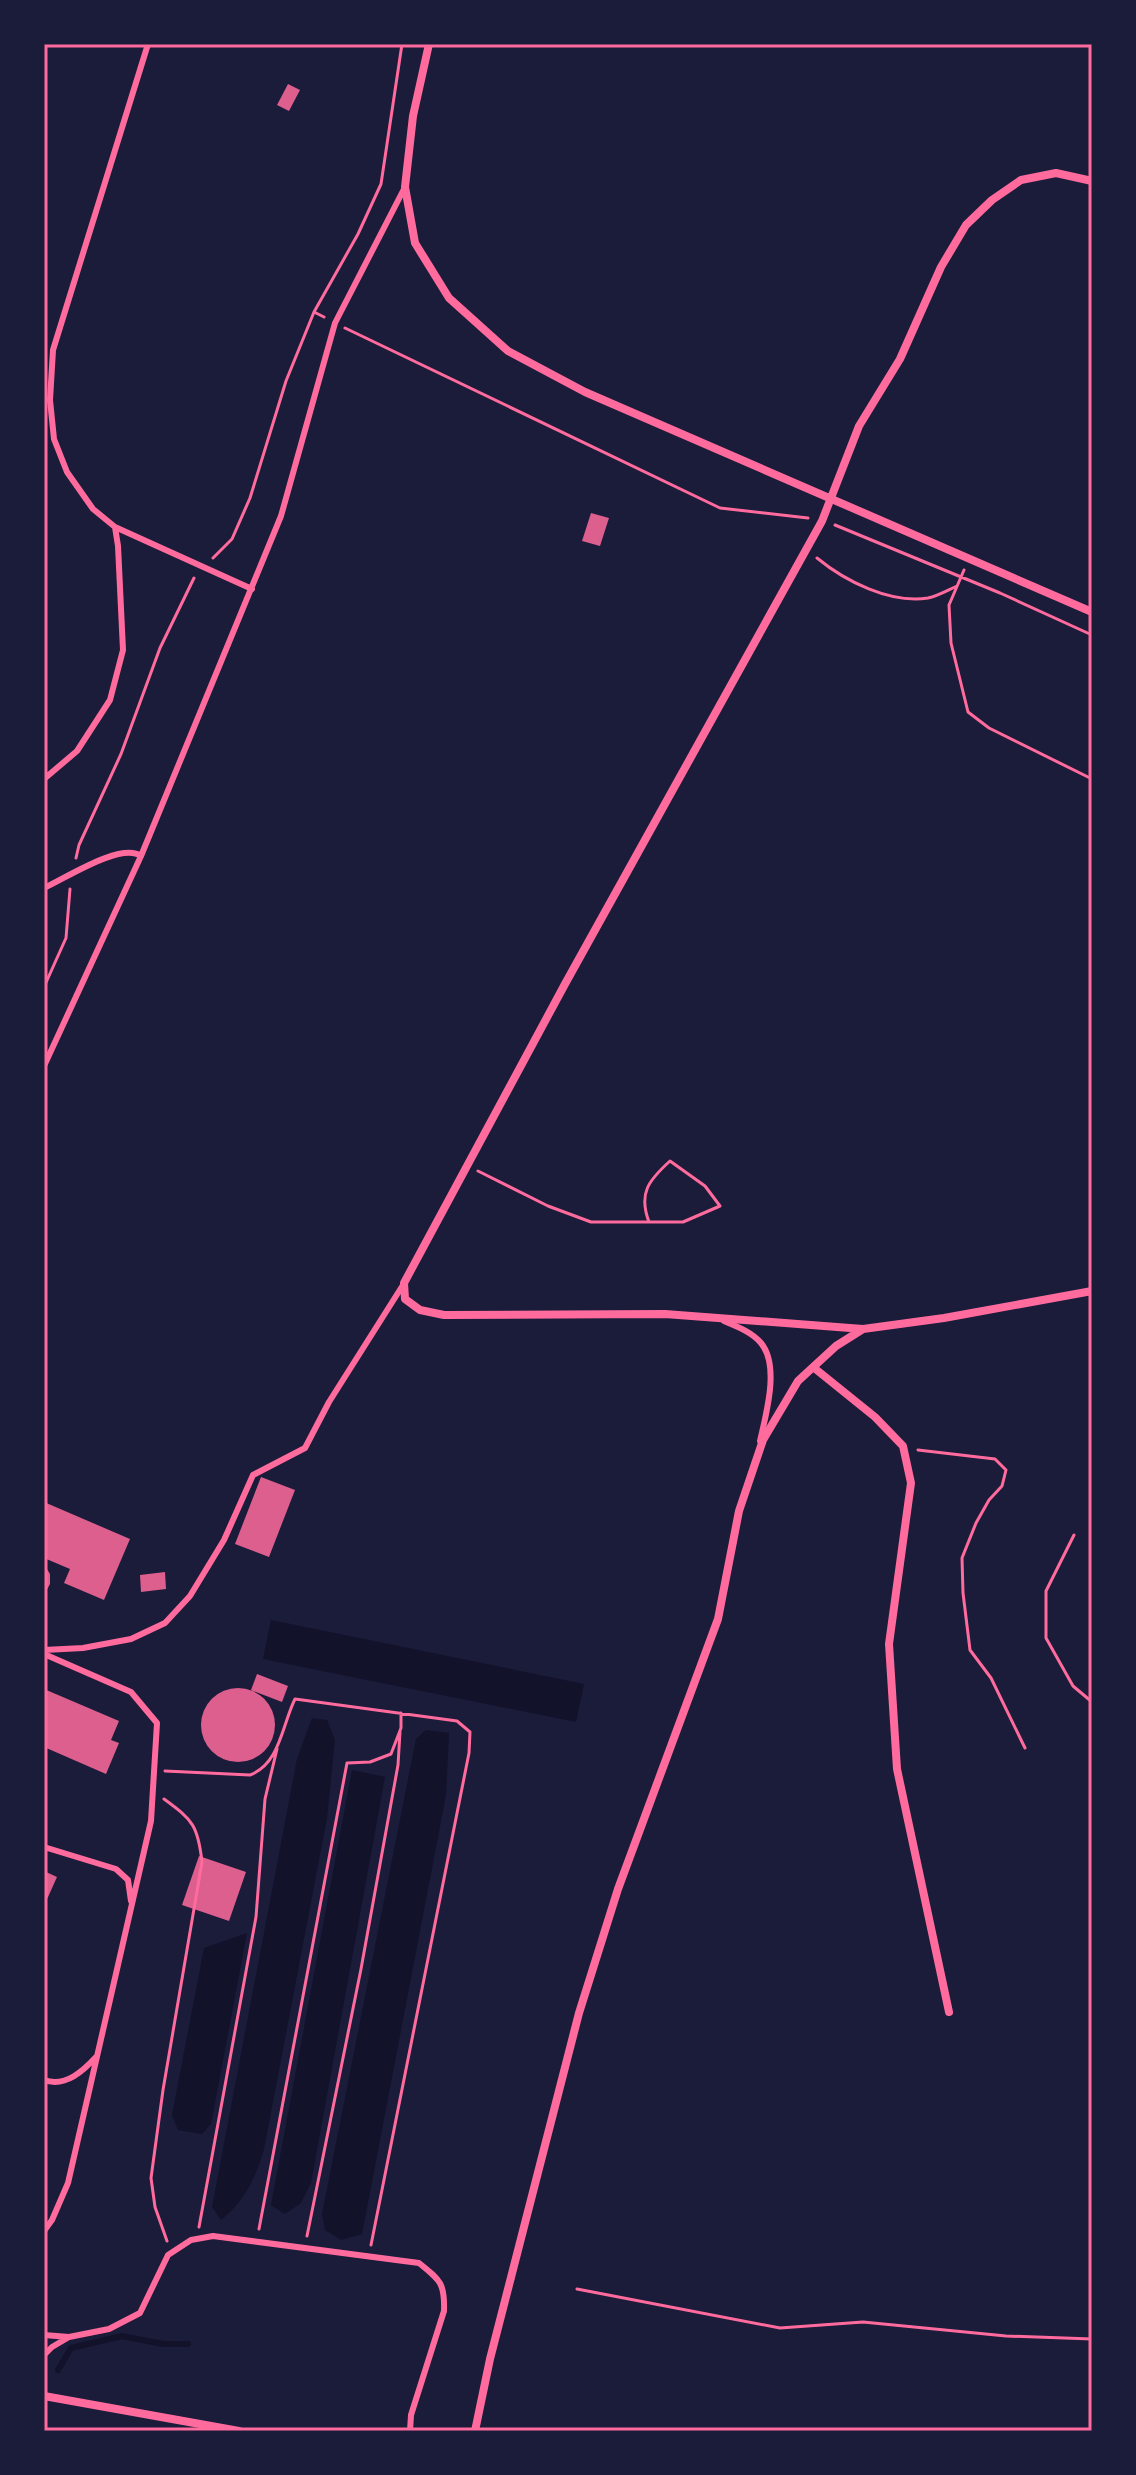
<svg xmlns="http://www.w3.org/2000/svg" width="1136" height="2475" font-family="Quicksand,sans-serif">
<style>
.water{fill:#12122b}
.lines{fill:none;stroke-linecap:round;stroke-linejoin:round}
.stream{stroke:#12122b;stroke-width:6}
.building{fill:#dd5f8e}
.path{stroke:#ff6b9d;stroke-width:3}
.service{stroke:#ff6b9d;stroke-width:6}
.minor{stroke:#ff6b9d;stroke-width:8}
.neatline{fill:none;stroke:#ff6b9d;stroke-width:3}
</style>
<rect width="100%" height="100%" fill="#1b1b3a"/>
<!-- water -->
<path class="water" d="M271,1620L584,1684L576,1722L263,1659Z
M312,1718L327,1720L335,1740L327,1818L264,2149C256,2177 244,2202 221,2220L212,2207L297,1759Z
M426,1730L449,1733L446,1795L362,2234L341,2240L325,2230L322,2214L416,1739Z
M352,1770L385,1777L311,2183L301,2203L285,2214L271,2205Z
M247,1933L211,2124L202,2134L178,2130L172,2115L204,1948Z"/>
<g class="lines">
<!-- stream -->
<path class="stream" d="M58,2370L71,2348L122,2336L163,2344H188"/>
</g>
<!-- building -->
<path class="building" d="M288,84L300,90L289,111L277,105Z
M591,513L609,518L600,546L582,541Z
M261,1477L295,1490L269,1557L235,1544Z
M44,1502L130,1539L104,1600L64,1583L70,1569L44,1558Z
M44,1564L50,1574V1584L44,1595Z
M165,1572L166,1589L141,1592L140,1575Z
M257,1674L288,1686L282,1702L251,1690Z
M201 1725a37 37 0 1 1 74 0a37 37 0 1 1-74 0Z
M44,1689L119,1721L111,1740L119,1743L106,1774L44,1747Z
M199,1856L246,1872L229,1921L182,1905Z
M44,1871L57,1877L44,1906Z"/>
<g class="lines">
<!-- path -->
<path class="path" d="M324,317L314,312L358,234L381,184L402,44
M345,328L720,508L808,518
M835,525L1000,593L1092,635
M213,558L232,539L250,498L286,381L314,312
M817,558C845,581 890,604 928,598C938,596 948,590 957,586
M964,570L949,605L951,643L968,712L989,728L1092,779
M76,858L79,845L121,754L160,648L194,578
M44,987L66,938L70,889
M478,1171L548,1206L591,1222H683L720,1206L705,1186L670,1161C649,1180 638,1193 649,1222
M918,1450L995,1459L1006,1470L1002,1486L989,1500L976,1523L962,1558L963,1593L970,1650L991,1678L1025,1748
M1074,1535L1046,1591V1638L1073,1686L1092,1702
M165,1771L250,1775C280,1764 282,1725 295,1699L457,1721L470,1732L469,1753L371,2245
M164,1799C193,1820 198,1826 202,1862L163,2090L151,2178L155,2207L167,2241
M199,2227L256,1917L265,1799L277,1749
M259,2229L347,1763L370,1762L391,1754L401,1728V1713
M307,2236L361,1969L398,1765L400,1732
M577,2289L780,2328L863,2322L1006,2336L1092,2339"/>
<!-- service -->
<path class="service" d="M148,44L53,350L50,400L54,439L67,472L93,509L115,527L252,589
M44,779L77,751L110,700L123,650L118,546L115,527
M44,888C66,878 121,842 141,856
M44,1066L141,856L281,516L335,323L405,187
M724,1321C736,1326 752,1332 761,1343C780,1366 766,1414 760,1441
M44,1650L83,1648L131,1639L165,1623L190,1596L224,1540L253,1475L305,1448L329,1402L403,1285
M44,1654L131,1692L157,1723L151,1821L68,2183L52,2220L44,2231
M44,1847L116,1869L128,1880L131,1901
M44,2080C66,2088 84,2070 97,2056
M44,2335L69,2337
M44,2355L52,2347L69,2337L109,2329L140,2313L168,2255L191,2240L213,2236L419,2263C440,2280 445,2283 444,2311L411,2415L410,2431"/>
<!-- minor -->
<path class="minor" d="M429,44L413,116L405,187L415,243L449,298L508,351L585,392L1092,612
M863,1329L665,1314L444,1315L420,1310L405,1299L404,1283L565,984L822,521L859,426L900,359L941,267L966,225L992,200L1021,180L1056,173L1092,181
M813,1367L875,1417L903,1446L911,1483L889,1644L897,1769L949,2012
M44,2396L239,2431
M475,2431L490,2359L579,2013L618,1889L718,1619L739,1511L763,1440L798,1381L836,1346L863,1329L944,1318L1092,1291"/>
</g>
<!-- border -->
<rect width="1136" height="2475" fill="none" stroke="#1b1b3a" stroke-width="92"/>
<rect x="46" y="46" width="1044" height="2383" class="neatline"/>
</svg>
